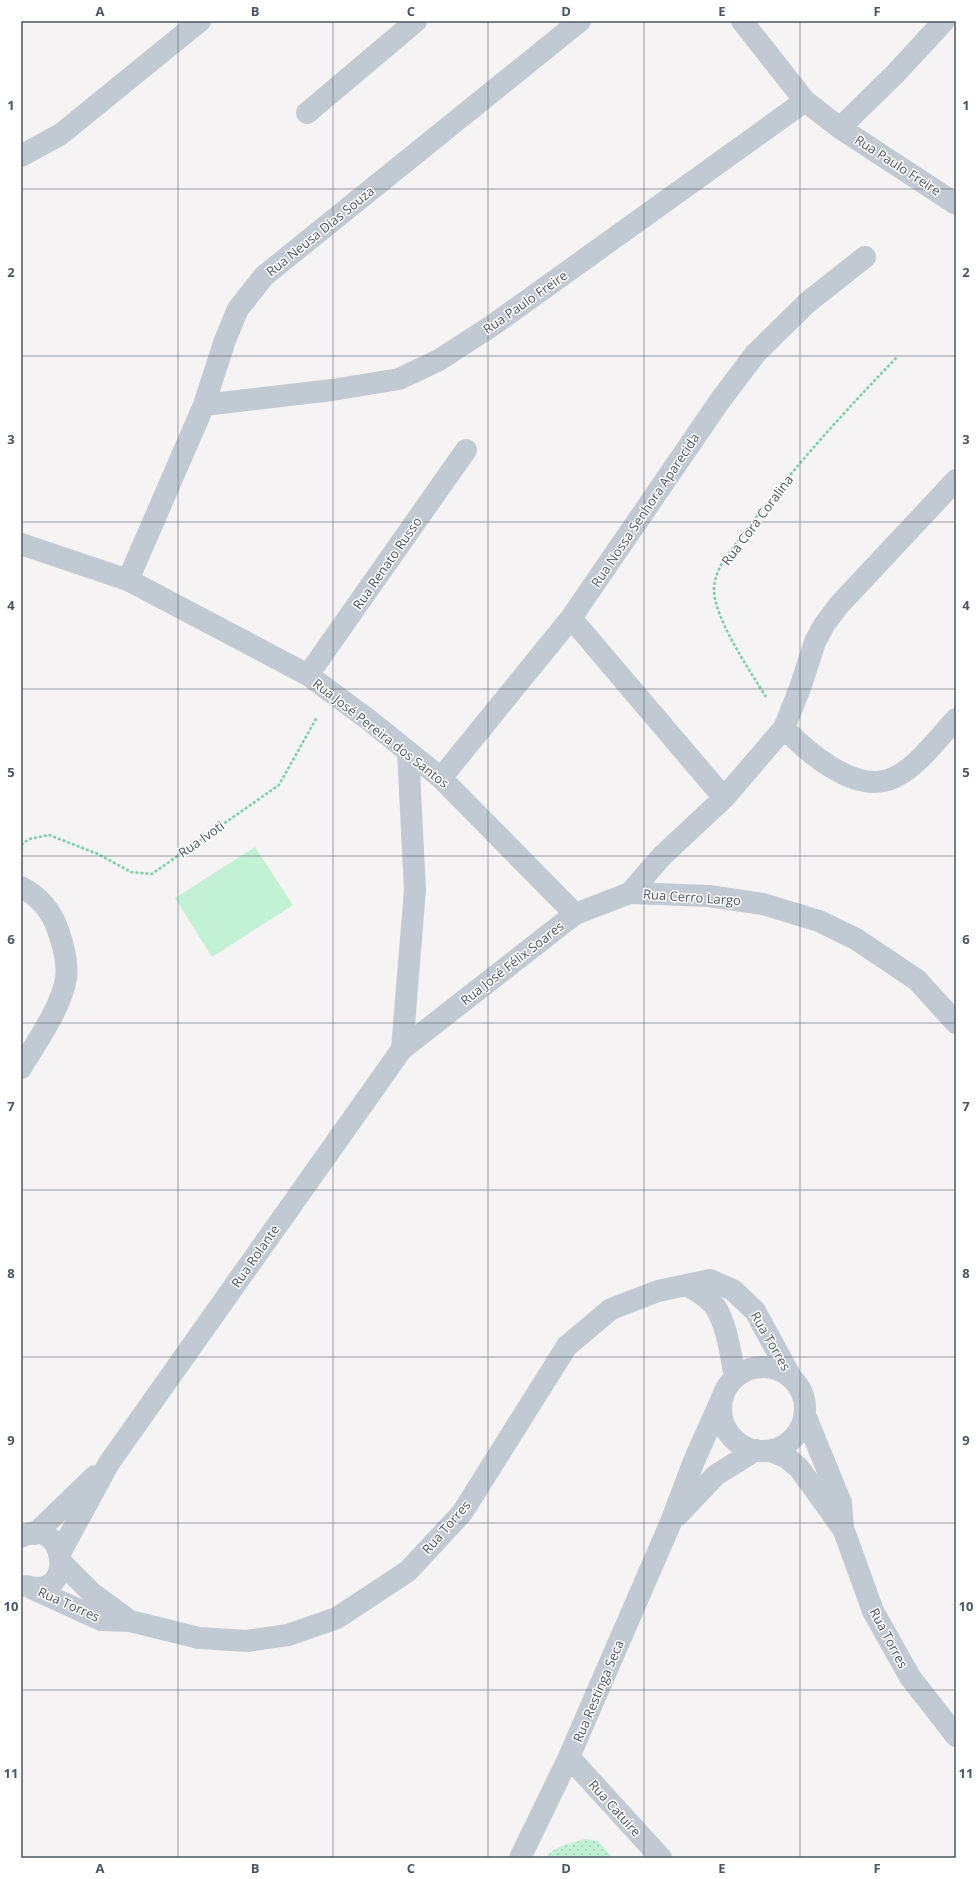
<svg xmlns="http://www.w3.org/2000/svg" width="977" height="1879" font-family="'Open Sans',sans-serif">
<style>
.grass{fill:url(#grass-dots)}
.garden{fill:#c3f1d5}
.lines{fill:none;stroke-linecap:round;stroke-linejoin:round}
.path{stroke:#7ad0a6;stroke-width:2.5;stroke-dasharray:3 2;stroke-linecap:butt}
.minor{stroke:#c1cad2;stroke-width:22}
.grid{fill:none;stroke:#4a5661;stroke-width:1;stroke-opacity:0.55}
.labels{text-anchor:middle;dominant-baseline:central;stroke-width:3;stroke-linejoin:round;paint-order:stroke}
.street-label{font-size:13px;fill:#4a5661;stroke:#fff}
.neatline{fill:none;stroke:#4a5661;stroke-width:1.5}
.grid-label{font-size:13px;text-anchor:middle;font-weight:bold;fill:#4a5661}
</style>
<defs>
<pattern id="grass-dots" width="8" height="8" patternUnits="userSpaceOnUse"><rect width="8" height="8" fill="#c3f1d5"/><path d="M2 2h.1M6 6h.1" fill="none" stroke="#a0c6b0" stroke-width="1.8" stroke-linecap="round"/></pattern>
</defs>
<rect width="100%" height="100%" fill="#f5f3f3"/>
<!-- grass -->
<path class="grass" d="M585,1839L598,1841L613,1858H546C553,1846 573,1843 585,1839Z"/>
<!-- garden -->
<path class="garden" d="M255,847L293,905L212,957L175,898Z"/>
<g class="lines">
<!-- path -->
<path class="path" d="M766,697C750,671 713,617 714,588C715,565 736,545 748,528C794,467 845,411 898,356
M21,845L29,839L49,835L98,854L131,872L152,874L279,785L317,717"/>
<!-- minor -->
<path class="minor" d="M742,21L805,101L840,128L956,204
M307,113L416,21
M840,128L896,73L944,21
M21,156L61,134L200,21
M204,405L332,390L399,379L439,360L493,325L805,101
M21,544L128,580L308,675L369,720L441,778L575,914
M128,580L204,405L225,340L238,309L264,276L580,21
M571,618L724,798
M308,675L466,450
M784,728C807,752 852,791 888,780C914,772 938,738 956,719
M441,778L571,618L719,402L756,353L808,302L865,257
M21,887C39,896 51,910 58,930C63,944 68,962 66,978C62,1006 36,1043 21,1068
M630,893L662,856L724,798L784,728L800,688L815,642L824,625L839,605L956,480
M402,1049L415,890L408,752
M687,1285C697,1292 709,1297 716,1308C727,1325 731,1357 735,1377
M721 1409a42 42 0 1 1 84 0a42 42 0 1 1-84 0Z
M805,1415L841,1503L843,1528L873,1611L910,1677L956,1736
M770,1451L786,1457L799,1468L841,1526
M677,1516L716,1475L756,1450
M35,1534L95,1476
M21,1537C65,1512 79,1601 26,1586
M60,1553L109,1463L402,1049L575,914L630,893L709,896L763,904L819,921L856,939L917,980L956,1023
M62,1563L93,1594L130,1621
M31,1588L101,1620L130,1621L199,1638L247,1641L288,1635L337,1618L408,1571L462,1513L567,1346L611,1309L658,1291L710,1280L733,1290L755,1311L791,1377
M569,1757L661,1858
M520,1858L569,1757L671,1522L694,1461L722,1398"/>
</g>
<!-- grid -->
<path class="grid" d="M178,21V1858M333,21V1858M488,21V1858M644,21V1858M800,21V1858M21,189H956M21,356H956M21,522H956M21,689H956M21,856H956M21,1023H956M21,1190H956M21,1357H956M21,1523H956M21,1690H956"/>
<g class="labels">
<!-- street labels -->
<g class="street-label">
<text transform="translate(898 165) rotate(33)">Rua Paulo Freire</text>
<text transform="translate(320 231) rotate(-39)">Rua Neusa Dias Souza</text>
<text transform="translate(525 302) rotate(-35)">Rua Paulo Freire</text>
<text transform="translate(645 510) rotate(-56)">Rua Nossa Senhora Aparecida</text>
<text transform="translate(757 520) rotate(-53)">Rua Cora Coralina</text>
<text transform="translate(387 563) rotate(-55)">Rua Renato Russo</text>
<text transform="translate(381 733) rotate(38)">Rua José Pereira dos Santos</text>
<text transform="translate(201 839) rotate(-35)">Rua Ivoti</text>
<text transform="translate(692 897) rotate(4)">Rua Cerro Largo</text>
<text transform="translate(512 963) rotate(-38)">Rua José Félix Soares</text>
<text transform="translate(255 1256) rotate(-55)">Rua Rolante</text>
<text transform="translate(771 1341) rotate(60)">Rua Torres</text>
<text transform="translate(446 1527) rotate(-49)">Rua Torres</text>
<text transform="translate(69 1604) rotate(24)">Rua Torres</text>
<text transform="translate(889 1638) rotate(62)">Rua Torres</text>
<text transform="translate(598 1691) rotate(-67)">Rua Restinga Seca</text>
<text transform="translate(615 1808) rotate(48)">Rua Catuire</text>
</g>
</g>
<!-- border -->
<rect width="977" height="1879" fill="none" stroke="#ffffff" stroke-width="44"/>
<rect x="22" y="22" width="933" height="1835" class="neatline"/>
<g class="grid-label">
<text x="100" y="16">A</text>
<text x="255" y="16">B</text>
<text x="411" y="16">C</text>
<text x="566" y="16">D</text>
<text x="722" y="16">E</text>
<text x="877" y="16">F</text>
<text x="11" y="110">1</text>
<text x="966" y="110">1</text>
<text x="11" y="277">2</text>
<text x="966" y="277">2</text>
<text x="11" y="444">3</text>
<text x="966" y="444">3</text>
<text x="11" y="610">4</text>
<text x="966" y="610">4</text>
<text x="11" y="777">5</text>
<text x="966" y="777">5</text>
<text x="11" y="944">6</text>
<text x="966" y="944">6</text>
<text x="11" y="1111">7</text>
<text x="966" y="1111">7</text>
<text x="11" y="1278">8</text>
<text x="966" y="1278">8</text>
<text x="11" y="1445">9</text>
<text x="966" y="1445">9</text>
<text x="11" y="1611">10</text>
<text x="966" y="1611">10</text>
<text x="11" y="1778">11</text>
<text x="966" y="1778">11</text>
<text x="100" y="1873">A</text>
<text x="255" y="1873">B</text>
<text x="411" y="1873">C</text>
<text x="566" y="1873">D</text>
<text x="722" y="1873">E</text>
<text x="877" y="1873">F</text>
</g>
</svg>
